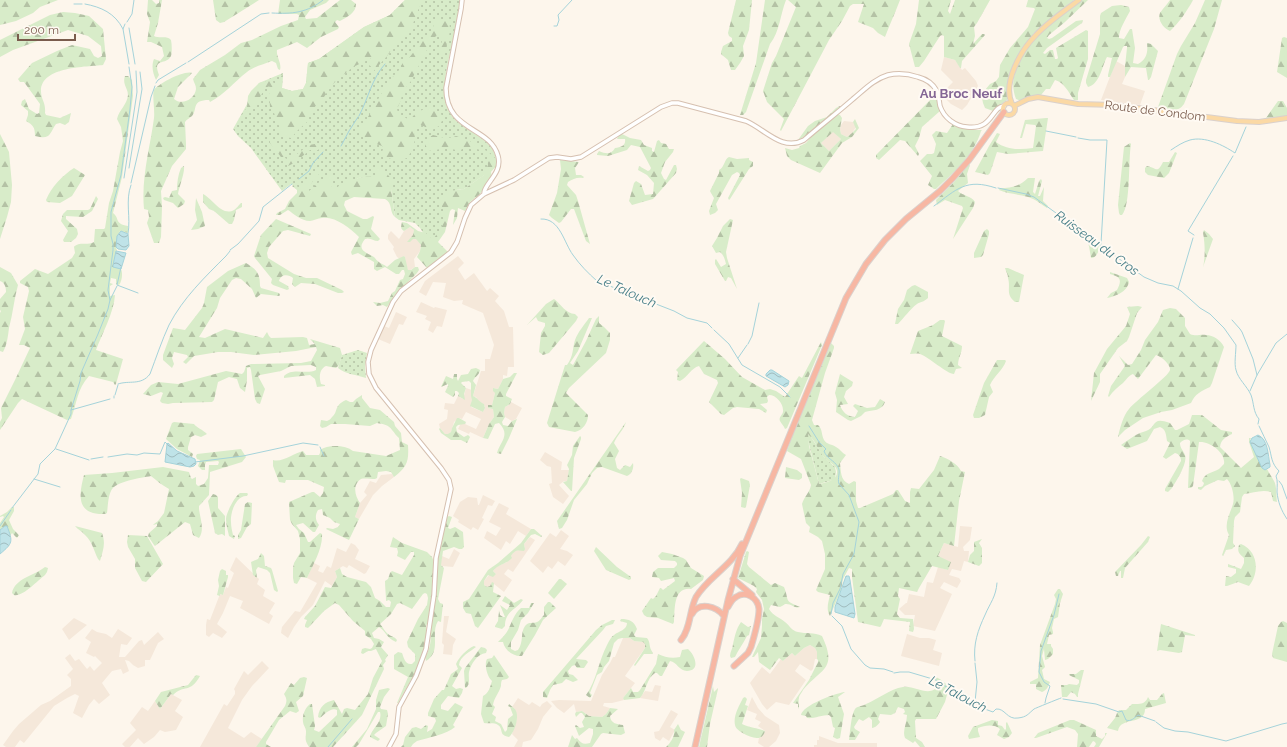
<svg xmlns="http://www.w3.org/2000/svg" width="1287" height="747" font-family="Raleway,sans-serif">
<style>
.residential{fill:#f5e8da}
.grass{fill:url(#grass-dots)}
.forest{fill:url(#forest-firs);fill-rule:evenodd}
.park{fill:#d8ecc9}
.water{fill:url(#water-waves);stroke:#a5d3da}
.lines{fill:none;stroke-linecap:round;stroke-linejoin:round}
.stream{stroke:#a5d3da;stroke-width:1}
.secondary-casing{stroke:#d6c0b0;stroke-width:5.5}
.primary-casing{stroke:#dad1cd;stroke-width:6}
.highway-casing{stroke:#dad1cd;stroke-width:7}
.secondary{stroke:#fff;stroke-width:3.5}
.primary{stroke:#fbd9a5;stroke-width:4}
.highway{stroke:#f7b7a3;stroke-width:5}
.labels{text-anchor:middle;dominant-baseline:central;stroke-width:4;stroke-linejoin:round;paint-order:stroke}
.street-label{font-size:12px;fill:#7a5c4d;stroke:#fffaf3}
.neighbourhood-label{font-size:13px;font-weight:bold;fill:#846695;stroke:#fffaf3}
.water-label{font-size:13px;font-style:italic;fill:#437c86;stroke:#fffaf3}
</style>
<defs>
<pattern id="grass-dots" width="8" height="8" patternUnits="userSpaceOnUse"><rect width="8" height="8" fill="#d8ecc9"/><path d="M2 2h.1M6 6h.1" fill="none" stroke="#b4c2a5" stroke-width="1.8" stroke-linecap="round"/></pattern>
<pattern id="forest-firs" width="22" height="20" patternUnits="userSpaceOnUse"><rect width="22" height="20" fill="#d8ecc9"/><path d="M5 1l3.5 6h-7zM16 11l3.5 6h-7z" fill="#b4c2a5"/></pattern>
<pattern id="water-waves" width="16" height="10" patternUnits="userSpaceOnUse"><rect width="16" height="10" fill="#bfe3e8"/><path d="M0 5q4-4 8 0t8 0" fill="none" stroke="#a0bbbe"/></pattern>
</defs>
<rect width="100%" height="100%" fill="#fdf6ec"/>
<!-- residential -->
<path class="residential" d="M944,57L955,60L962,70L965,68L976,81L978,86L967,105L962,110L951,104L941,94L953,82L941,70Z
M1116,61L1125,66V77L1122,84L1145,91L1140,105L1101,100Z
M844,121L853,122L856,127L852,133L847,137L841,134L840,129L841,125Z
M833,131L841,139L829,151L821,143Z
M410,227L414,230L413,239L416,238L421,245L420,251L414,259L415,267L409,271L408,270L406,264L405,257L404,256L400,259L397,257L393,249L394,247L388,239V235L391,231L399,239L404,231Z
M458,256L464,263L458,269L465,280L474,273L487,291L490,288L499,296L495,301L504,311L509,327H513L514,367H508L507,376L503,375V379L498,389L494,388L495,393L492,405L488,408L493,409L494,417L489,424L483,438L470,432L469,434L458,429L461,423L465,424L476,429L481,419L466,412L462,419L459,418L454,422L451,432L448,435L445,434L440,428L439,424L447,419L448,410L444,409L445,403L454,404L458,396L463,399L466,388L472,390V400L471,407L483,412L485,408V406L479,402L476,397L473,396L481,371H485V359H490L494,345L483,313L462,304L463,300L454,301L443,297L446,283L433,282L426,296L419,292L425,281Z
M421,302L434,308L435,307L447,310L442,327L437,326L433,333L428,330L431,322L425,319L427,316L416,312Z
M396,312L407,317L403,325L399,324L390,344L378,339L384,326L389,328Z
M511,402L522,408L516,419L512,421L505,417L504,413L505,407L510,404Z
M545,452L562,462L561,470H569L567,481H564L559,485L569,496L563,504L553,497L549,484L552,483L551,467L547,466L540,460Z
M392,474L394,477L382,486L373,495L359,519L355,517L360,503L367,495L364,492L370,481L376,483L381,475Z
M483,495L495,501L492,506L488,505L482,518L484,519L478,530L473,527L471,530L458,522L459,520L453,516L460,502L468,497L477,498L478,505H479Z
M499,503L509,508L506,514L531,529L526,536L518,531L510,544L506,541L501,550L484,538L487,531L496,536L501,528L489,522Z
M960,526L972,527L970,540L963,547L964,551H969L968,562L964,561L961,571L952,569L949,575L959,578L961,581L957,588L944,582L940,588L952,594L935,631L913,626L915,615H905L899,609L906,603H907L909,594L924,597L927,582L933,583L938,567L948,570L938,556L944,543L958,547Z
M561,530L569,536L560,549L567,551L573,555L565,566L558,561L552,569L548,566L543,573L530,561L550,533L556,537Z
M530,537L535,540L513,572L508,569L504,574L512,580L504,592L494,584V583H492L490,586L487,587L484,585V581L489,575L496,574L493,571L496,567L507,562L514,551L525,549L524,544Z
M351,543L355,545L359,550L355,559L370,566L366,573L364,574L349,565L347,568L343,566L335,571L337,577L332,586L325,581L313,605L301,617L294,627L288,638L281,633L282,627L295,611L300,612L317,583L307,578L314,563L320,566L318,571L323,573L327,566L331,568L337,548L346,552Z
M454,549L460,553L453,567L442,566L441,565V561L442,556L449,559Z
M236,557L259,579L257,584L265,590L263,596L275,603L269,613L273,616L269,624L240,608L243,601L230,596L223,613L217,624L227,632L222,638L213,633L209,637L206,635V625L207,619L210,620L220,594L223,595L226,587L228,588L234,573L230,570Z
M444,616H449L446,632L456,639L453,645L452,655L443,654L444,645L442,643Z
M74,618L87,625L69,640L62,629Z
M92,629L97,632L106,634L112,638L118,629L132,638L127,645L121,644L119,657H125L139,641L142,640L144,645L158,632L164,639L158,643L150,660H145V666L138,668L133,665L129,661L125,660L129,671L123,674L121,669L112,671L102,683L110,695L99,704L94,699L89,705L82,718L73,713L79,696L75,694L67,698L54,706L24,743L20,740L15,747H6L3,745L13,731L19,724L41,705L50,701L71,686V679L67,675L73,669L65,658L70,654L75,661L79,659L87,669L90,666L94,671L102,663L95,656L94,657L86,653L91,642L85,638Z
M907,634L920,638H929L936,640L933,650L942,653L939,666L901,656Z
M623,638H630L634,641L644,642L645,644V648L625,676L635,683L623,698L624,700L612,703H604L603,706L610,708L606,714L602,717L589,716L582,711L576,712L574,704L564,713L557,708L551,701L559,700L591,701L602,675L610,663L613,657H615Z
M810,645L815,648L817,652V659H815L813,669L811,671L800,664L795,671L806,680L789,705L776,702L767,710L762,704L750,683L762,667L770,674L781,659L783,661L792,653L795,656L804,648Z
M262,661L269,668L252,686L242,700L228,728L244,738L251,732L262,739L256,747H200L224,704L227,706L235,694V691L234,689L244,671L248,675Z
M655,685L661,686L658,701L640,698L645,691L652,692Z
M171,694L182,700L175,711L183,717L176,730L165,732L160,730L154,737L144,744L138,738L130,747H125L122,744L136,730L130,723L142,707L148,711L155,701L160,709Z
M752,697L758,708L765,716L779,725L780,733L776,741L769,747H764L758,743L759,738L763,735L765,731L758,726L761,722L755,719L757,714L747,710Z
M518,698L529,705L532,702L540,707L542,704L547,701L552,706L543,717L538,729L531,740L523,742L522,747H514L518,740L512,734L517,719L515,709L512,707Z
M671,710L678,714L670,727L675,730L669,741L663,737L660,741L655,738L654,732L659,731Z
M819,736L838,743H877V747H814V745H817V740H819Z"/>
<!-- grass -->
<path class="grass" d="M405,0H460C460,31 436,81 448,109C459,135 500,134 496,167L464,189L456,190L445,222L436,241L426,237L420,228L415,223L399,220L395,217L391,189L372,177L358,178L323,205L291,184L282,191L251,148L238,136L233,129L259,83L283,73L282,88L292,91L303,89L306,83L308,63L319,59L364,27L390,15Z
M358,350L367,353L365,366L366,378C357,375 345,374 338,368L342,355Z
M809,434L824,457L835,467L836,472L835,479L833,480L819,484L807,436Z"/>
<!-- forest -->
<path class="forest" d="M0,0H58L40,7L33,13L16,21L0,25Z
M148,0H152L156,4L159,3V0H162L158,23L154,36C160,39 167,35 171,40C172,45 172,52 171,56C166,66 152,57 159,75L156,80C153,74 151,66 154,59L160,61L164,56L162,47L151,42H147L150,22L147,14Z
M213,0H259L224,22L220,23L216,20Z
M280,0H329L326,3L310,10L305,17L306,19L317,18L340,0H351L356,4C356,13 347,17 340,21L337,20L335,22L339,27L338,29L321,37L307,48L297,42L277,50C276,57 282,63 280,70L278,69L276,63L272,61C264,64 253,67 247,72C234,82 224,95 210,102L209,100C191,100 198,109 192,116C190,118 187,119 185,122L186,144V149L172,166L161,191L162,207L161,237L159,243H154L147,223L149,217L148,210L144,209C141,178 150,148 154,118C155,111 152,94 154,90C158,84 184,70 192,73L178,87L174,99C182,106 195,99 196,89C196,85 194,83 193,79L200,70L225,55L241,43L252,40L281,26L298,20L299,15L297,14H278Z
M405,0H422L409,34L400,38L387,56L372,73L373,68L369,65L371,62L372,58L353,67L337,80L332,85L320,103L313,108L308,115L307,122L298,130L291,138L286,137L281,131L274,113L270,107L269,94L271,90L270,86L265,88L259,99L248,113H245L237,123L247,107L248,96L251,91L259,83L270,80L273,82L275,86L277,85L283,73L282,88L292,91L303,89L306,83L308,63L319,59L364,27L390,15Z
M736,0H752L749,30L743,46L744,56L740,63L735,70H731L728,60L721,54V52L723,46L732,41V38L729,36L728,33Z
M765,0H786C780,15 780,31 770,44L746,112L743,115H740L756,63Z
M788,0H900C895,13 890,24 885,37L878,33L873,28L858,22L864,4H853L850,6L842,21L829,40L781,131L780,130L784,119L767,102L763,91L772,63L776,56L796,7Z
M919,0H951L948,11L950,14L955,0H990L977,23L974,27L975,36L973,44L982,34H984L985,35L962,61L961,68H960L955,60L944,57V36L942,35L940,36L924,61L919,67H915L909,44L916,24Z
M1028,0H1074L1035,32L1026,44L1015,64L1009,78L1007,100L997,107L993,111L985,108L983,103L982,98L985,90L990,84L996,81L999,77L1000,65L1010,48L1028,27L1035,9L1034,8L1026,7Z
M1082,0H1088L1065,22L1049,35L1047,38L1049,39L1052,38L1076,21L1083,20L1082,23L1047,48L1043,53L1045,54L1050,50H1053L1055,59H1057L1058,58L1056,48L1086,30L1088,31V59L1078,93V100H1074C1069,93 1064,82 1055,80L1050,89H1046L1041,95L1033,96L1021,101L1016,99C1011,86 1013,75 1019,63C1034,33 1056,20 1082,0Z
M1170,0H1193C1187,11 1179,23 1170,31C1164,29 1157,20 1160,13C1161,11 1169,2 1170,0Z
M1205,0H1222L1214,29L1184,104C1177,114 1168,109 1158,107L1177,54L1181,46L1195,23Z
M1121,5L1129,7L1130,11C1126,19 1119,29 1119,38L1124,39L1130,29H1132L1135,48L1133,63L1138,64C1147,59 1148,52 1147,43L1151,44L1158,51L1151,77L1149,80H1148L1146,68L1131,67L1125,77V66L1127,48V46H1124L1123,47L1110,77H1108V75L1112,58L1107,57C1102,66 1100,84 1088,87L1086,83V80L1100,34V16L1101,13L1112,6Z
M63,12L75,13L89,16L103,29L106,59L103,65C87,67 41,66 41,91C41,100 46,102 45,113L46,115L60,118L71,113L69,122L65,125L60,123L56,124C49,134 51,140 35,136C35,127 33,125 26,121L28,115V111L21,105L22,101L25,99L29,109L37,114L39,113L40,104L24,82H20L18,79L19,78L32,63L57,51L72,45L90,49L94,56L98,58L102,56L101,46L88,36L68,30L13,50L0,57V40L50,15Z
M437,17L443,21L446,20L449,21C452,34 446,50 439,60L442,40L441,35H437L432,40L411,81L402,93L401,100L397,109L398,114L410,120C412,118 413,116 415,114C417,112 428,107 431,107L441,114L443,119L439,126L432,130L421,125H418C413,130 416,137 414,144C413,149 410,154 407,158C397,162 390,159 381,155L383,149L382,146L365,140L363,135L360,134V131L388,82L400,69L405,57L409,58L426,36L431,32L433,29L434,20Z
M1284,37L1287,38V78L1277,72L1282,38Z
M125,76H128L132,80L133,96L122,177L113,213C120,218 114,224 128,226V233L120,231L116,246L117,251H116L120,269H121C123,273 122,281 119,285L116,284V279L111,278L110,283L113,284L110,286V296L115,295C114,312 102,334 96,350L123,359L116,384L115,385L113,382L89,376C77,389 77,403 71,419L67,420L22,399L18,403L0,430V422L2,418L1,408L15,380L30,348L24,345H19L25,329L23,317L29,291L28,287L20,283V281L35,269L48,274L72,258L75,253L74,247C79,241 87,246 94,242L95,229H104L105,228L109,203L113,191L120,152L123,141L121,127L117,119C119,110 127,105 128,95C128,88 122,84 125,76Z
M934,96L937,97L940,111L922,127L919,138L915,146L919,154L918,156L905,141L900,140L879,160L876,158V155Z
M1278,101H1283L1287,108V116L1260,120L1266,118Z
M840,106H841L839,108L837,114L840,115L842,118L840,129L841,134L847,137L852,133L856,129L853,122L855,119L859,128L852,137L842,143L820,173L791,160L787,156L785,148L792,150L799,148L800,146L806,143L811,137L809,134L798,140L808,126L815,121L827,117L836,108ZM833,132L841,139L829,151L821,143Z
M1046,118H1048L1043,151L1008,154L997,152L990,173L988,175L975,172L989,146L997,133L1000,134L996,142C1007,150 1020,150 1033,148L1036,126L1035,125L1026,124L1022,138H1020L1025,120Z
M953,124L959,127L973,129L975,130H982L981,131C974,155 954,172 936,189H934L928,185L932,176L920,161L927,154H932L934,153L936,144L932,135L936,131L947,133Z
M0,134L9,152L12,185L11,202L7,217L0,239Z
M622,134L630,138L641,140L644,145L652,148V151L654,152L657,141L659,140L661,143L666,144L669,149H674L673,152L665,162L661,173L664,179L666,180L674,165H676L677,169L676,173L653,199L632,205L629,201L634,183L636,181L641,184L645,195L653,194L654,183L647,175L638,170L639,166L648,171L650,170L651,168L640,147L631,145L627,150L608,156L597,155V154L599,151C606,154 611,155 615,148C621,147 626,146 625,139H617L619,135Z
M433,135C442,137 447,140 456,136L470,141L477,147L487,151L496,159C496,165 495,168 491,172L492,177L480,194L470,202L465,211L458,208L457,218L453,225L455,210L452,209L450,211L445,232L438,242L448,252L427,268L417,257L420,251L421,245L416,239H413L410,242H407L413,235L414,230L410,227L404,231C400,229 401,226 402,222L407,223L418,231L426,233L430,237L434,238C442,229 449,214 440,204L441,196H443L445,193L450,191L464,189L484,175L488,165L487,155L483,151L477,149H462L460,151L448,148L428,151L425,148C425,141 427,138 433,135Z
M272,138L283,151L285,158L289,160L309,145L315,144L319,146V149L318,150H310L294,163L288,166L270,143V139Z
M1130,143L1131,144C1128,161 1131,205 1122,215H1120L1119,213L1118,205L1124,147Z
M1175,152L1177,153L1169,173L1164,178L1148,175L1145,172V168L1147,166C1157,168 1157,174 1163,162H1169Z
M729,157L737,159L749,158V160L753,162V166L749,169L730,199L729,200L728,198L740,175L739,173L737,172L732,175L716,204L718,210L715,213L710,215L709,211L714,198L711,193L710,191L719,173V170C725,167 724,159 729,157Z
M560,160L579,162L575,168L576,175H581L584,177L583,178C577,177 573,179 568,182L567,185L576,195L578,201L590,244L586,241L574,209H571L561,222L559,223L552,218L549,215L557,193L561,169Z
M969,164L970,165L967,174L968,183L958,191C963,196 972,196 975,202L973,208L953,239L963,208L962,206L945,200L937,205L936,200L954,182Z
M184,166C185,173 179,187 178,194L185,201L184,204L178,208L173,203L164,200L163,198L165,197L169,198L172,191L177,190C177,182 178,175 181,168Z
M74,168L85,175L72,196L60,203L47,202L46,200C51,187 63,175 74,168Z
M379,168L385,171L391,179L392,183L391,189L395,217C389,212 393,203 385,199L354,197L345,201L344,205L347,211L363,219H367L373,216L374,217L371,229L380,239L378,241C373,241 370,237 365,239C356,250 366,252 374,257C376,259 377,261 379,262C381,264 384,264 387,267L395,260L404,256L405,257L408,270H411L415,267H418L419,270L417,273L395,295L387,307L383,305L377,306L373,302L380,303L388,301L392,293L395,291L400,280L403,279L405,274L404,270H402L399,274H396L385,267L377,271L374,269V262L358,253L352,255L351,252L359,237C350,228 335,216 322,218C318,218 313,221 310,221C301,221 294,214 288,210L280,215H276L277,213L285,209L289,201L297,193V190L292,186L294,185L300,188L317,171L320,173L309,186L308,189L309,191L325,177H332L333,178L331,186L334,189C340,184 357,177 365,177C370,176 374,178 378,176L375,171V169Z
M1028,178H1035L1033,192L1035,194L1039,181L1041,179L1042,181L1038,196H1040L1044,187L1043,201L1048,206L1047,208C1041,204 1035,199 1028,197C1018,194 1008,194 999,190L1000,188C1011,188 1020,186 1028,178Z
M203,194C212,198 222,217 234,210C236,209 239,205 241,203H242V207L236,210L234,220L232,224H229L214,211L209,209L203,202Z
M96,196L98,199L92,211L83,217L66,216V219L77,229L78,234L76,238L71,242H64L63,240L68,231L61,221L63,214L67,210H88L90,209Z
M196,198L202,212L205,226L198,229L191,230L197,220L195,210Z
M276,219L311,234L310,236L288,230L283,231L269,247L267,253L268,258L294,274L306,278H317L342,290L344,292L342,293H338L315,284L301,283L295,287L292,284L293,278C288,274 281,274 279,281L288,286L289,289L287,290L273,285L271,283L272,279L255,258L254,256L261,235Z
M730,219L733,220L726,252L727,258L737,289L731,278L728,277L726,281H725L715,264V260L716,259L721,267L726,264C725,260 724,255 720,252L716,253L712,246L717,238L723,226Z
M1079,228L1102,245C1098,249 1098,258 1091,258L1089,246L1084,237L1076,234Z
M987,229L989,231V234L983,255L981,257L974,258V253L984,231Z
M1204,230L1209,234L1213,239L1203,267C1205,260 1205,247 1204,240C1204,235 1202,234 1204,230Z
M246,263C257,270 260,273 260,286L261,288L279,293L280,295L279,296L261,294L256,298L252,289L241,279L236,278L232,280L220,298L217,308L199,337L205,338L225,329L263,338L267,332L269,336L271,338L303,337L307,338L309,345L315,344L310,339L340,348L342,355L339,365L336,368L326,366C319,369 319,378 321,384L325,385V386L317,387L315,379L310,375L284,378V376C293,367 306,375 316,370V367L311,365L291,366L281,371L260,375L258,376L265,389L260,404L257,403L255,399L251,370L250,367L247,368V380L245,392L240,388L237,379L229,377L218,382L214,400L212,402L173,403L168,404L162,403L160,401L163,393L161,392L151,396L143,394L151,385L158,382L178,384L226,371L242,374L244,372L246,366L251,364L301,363L311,361L317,350L316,347L296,351L254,355L231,352H218L194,356L186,364L183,362L188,357L187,355L174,352L172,358L174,364L172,368L163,360V355L173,328L185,330L202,308L204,303L207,287L228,271Z
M0,267L11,273L18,285C14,299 13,313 9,328C8,336 7,345 3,352L0,351V313L1,311L0,310V299L6,292C6,287 5,283 0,281Z
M1005,268H1008L1024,275L1019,302H1015C1005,294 1011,288 1008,278C1008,274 1006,272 1005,268Z
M1110,272L1127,278L1129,282C1127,292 1116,296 1107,298L1111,293L1117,290C1122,280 1121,277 1110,274Z
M915,285L928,292V298C924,302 920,302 917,304C910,309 904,318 898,324H895L898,309L904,300L907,290L912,286Z
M554,299C561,304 566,314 575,314L578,317L576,321L549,353L543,355L539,352L541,333L545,326V323L538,321L536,317L527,325L546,304Z
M1138,306L1142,307L1137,313L1129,337L1127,341L1118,348L1100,374V382L1091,401L1094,373L1107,349L1126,326L1130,314L1127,307Z
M1170,308L1176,309L1185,318V326L1190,334C1197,337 1199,334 1206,335C1213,335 1221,340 1224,347L1212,383L1210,387C1201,391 1195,394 1191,403L1172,410L1161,412L1143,418L1125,430L1118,437C1120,428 1123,416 1129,409C1135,401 1169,376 1170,370C1171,365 1161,356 1156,355L1138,379L1133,374C1128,376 1127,379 1123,383C1118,387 1113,391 1109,397L1108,396L1111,386L1125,366L1119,356L1128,365L1132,364L1141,350L1145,340L1158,322L1163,310Z
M599,316V323L604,327L610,333V340L606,353L569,388L566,393L588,415C588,423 583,430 575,432L549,427L547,423L565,365H567C574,355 572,350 575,340C578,332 584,325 589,318H592L578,351L570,363L573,365L586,341L596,319Z
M940,320H944L945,321L942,336L962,346C962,353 958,358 958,365L962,368L956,369L954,374C947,374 929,357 920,354C917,353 913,354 910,354L918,331L933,325Z
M704,341L725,359L742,377L765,390L770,389L776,391L785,397L799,376L802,378L821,342L822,345L787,428L785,429C784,426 781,423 780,421C778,417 784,414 783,410C783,403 776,395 769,395L767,397L768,401L767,403L760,404L767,410L766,413L759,409L737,407L733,408L724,415L721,414L709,402L718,383L717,380L704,374L699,366C691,368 688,377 680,381L677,380L678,372L676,370Z
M831,343L834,346V348L825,373L812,420L814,425H818C823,430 821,434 824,440C827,445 832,444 836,447C840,449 842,453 846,455L840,463C841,471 840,480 849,484L854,481L856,482V501L858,508H860L893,494L896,490H898L905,501L910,503V492L911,488L919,489L934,470L940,456C947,458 958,464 961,471L965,472L959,501L954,546L944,543L938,556L951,562L948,570L932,566L919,588L917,592L899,588L898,596L900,599L897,614L900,618L913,619L914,629L913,632L909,631L910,622L884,619L881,626L880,627L858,622L852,577V569L849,568L843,579L841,590L830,616C826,610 828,603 830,595L818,592L816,590L825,569V554L822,541L818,537L809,532L810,527L806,523L802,504C804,497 810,492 811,485L801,459L787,451L794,431ZM808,434C815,440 818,450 824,457C827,461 833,463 836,468C841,479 827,483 819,484L809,446Z
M997,360H1005L1006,361C1003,370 994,376 990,385L993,392L989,397L985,415L979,418H974L973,415L984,383Z
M476,368L480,370C479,376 474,377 473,381L476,385L473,396C478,398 478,401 484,404L485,408L483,412L470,406L472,400L471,396V383L469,381L462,382L461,383L466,388L464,394L465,400L458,396L459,393L457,391H455V395L453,397L445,392L448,386V384L441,387L446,376L453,379L454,374H457V379L458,381L461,375L468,374L471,369Z
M514,373H517L506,394V396L512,399L510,404L505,407L504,413L505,417L502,422L503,425L508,426L512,421L517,419L509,438L501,454L497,453C500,442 511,435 499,423L495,424L488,439L483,438L489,424L494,417L493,409L488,408V405H492L495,393L493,391V388L498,389L503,379L510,377Z
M840,374L853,382L852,386L846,391L844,397L848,404L840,405C842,412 848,417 855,417L858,411L853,406L855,404L867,408L875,407L880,399L885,402C882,411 873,410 865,412L861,416L851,421L848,420L836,412L837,400L835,393Z
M362,395V398L370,408L380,410L394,422L395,426L401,433L402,442L408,445C409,462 407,467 394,477L391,472L386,471L378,472L377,478L375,479C371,479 364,478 361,479C352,485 355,496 360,503L355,517L359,519L349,540L326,529L327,528L333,529L338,527L340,524L334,522L330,518L323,515L322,509L318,510C315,515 315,520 319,525L315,532H313L303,523L296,525L299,529L304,533L308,542H310L320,533L322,534C323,548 313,565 307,578L301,577L297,584L294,583L293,578V568L294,563L300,553V539L298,531L292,524L290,520L289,502L312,492H314L320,497L323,493L324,487L308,480H286L285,483L279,482L273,466V460C282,463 294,453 303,451L306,455H319L320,453V450C328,444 346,445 353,451L386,456L400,450L399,438C396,436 395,433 392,430C389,425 383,424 377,423L370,426L345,424H331L326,427L322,428L320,426L321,420L327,421C329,420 331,419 332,417C339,411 333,406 346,400L350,402H353L356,399Z
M1192,415H1202L1221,430L1232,432V434C1226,437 1221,439 1220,447L1241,468L1254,457L1249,442V438H1252L1250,439L1265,470L1267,469C1269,473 1272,477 1274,481C1277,486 1276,496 1277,502L1273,501L1271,492C1262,489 1253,493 1244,494L1242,497L1240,512L1235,517L1234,521L1233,543L1235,546L1232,549L1226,550L1223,556L1222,555L1229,535C1223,525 1230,514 1233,504C1235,497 1232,484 1227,479L1224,481L1218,480L1205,486L1201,490L1198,489V487C1202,487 1203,487 1204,483L1202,481C1205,472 1213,473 1219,469C1220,468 1223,465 1224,464C1226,453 1210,441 1199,442L1193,486L1191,488H1188L1190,441C1187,438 1183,440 1180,443C1180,448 1183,450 1185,455C1188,463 1176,481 1172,488L1168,492L1165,491V489L1181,461C1181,457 1179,454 1175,453L1166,459L1163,457L1170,443L1167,441C1166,435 1166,429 1160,427L1154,429L1147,441L1127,449L1121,445C1127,441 1133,436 1140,433C1142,432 1144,432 1146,431C1157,427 1151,416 1170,423L1175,430H1177L1189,424Z
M457,418H459L466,422L465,424L458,425L456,427L457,432L464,437L468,435L470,437L467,443L461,440H451L441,433L439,429L440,428L445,434H448L451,432L452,428Z
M174,422L194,424C196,427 203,430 207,434L201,437L195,435L191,437L188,447V450L193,454L192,457L177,449L166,439L172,423Z
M626,422C624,430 617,435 614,443L619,451L615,459L617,468L620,470L625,465L630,467L633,463C634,468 632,474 627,476L602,467L597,468L592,473L587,484L574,500L567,520L562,528L559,529L557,521Z
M580,436L581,437V439L574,458L572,491H571L563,482L567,481L569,469L567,465L572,455L573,446Z
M241,449L246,457L242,462L210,472L209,495L199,506V509C200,518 205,530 199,538L193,535L190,524L185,522L155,546L154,545L148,536L149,533L157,526V524L153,525L154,524L158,521L164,513L169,489C162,485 157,481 151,476C141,478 115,481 111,491C108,497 108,506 107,513L105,514C102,514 96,514 93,513C75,508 81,487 84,475L112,473L163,467L189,472L191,478L192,479L196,477V484L198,486L204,484L208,478L209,465H218L219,462L218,461L206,462L205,465V470H202L198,466L200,460L197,459L196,456L197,454Z
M786,467L797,470L802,474V478L799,480L785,478Z
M741,478L749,481L750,485L746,507L745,508L741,507L742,493L740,479Z
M240,493H247L248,494L247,496C236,495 230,513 231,522C231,526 232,531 233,535L235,536L234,539L229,536C228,531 226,525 226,519C226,513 235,496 240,493Z
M213,494L216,495L218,497V508L225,516V536L222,534L218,535L215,533L208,501Z
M248,502L252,503L251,524L247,527L241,538L238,539V535L241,530L245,504Z
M12,507H14V511L9,520L13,529L19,535L17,538L12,533L10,536L7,526H5L0,530V523L4,517L3,516L0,517V516L7,512Z
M449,516L452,517L448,528L450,529L455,527L463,532L464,547L462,549H459L454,547L443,551L441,565L444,568L438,599L440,603L443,604L441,622L438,621C430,634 442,651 426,661L425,657C429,651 432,641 430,634L437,585V562L446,521L447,517Z
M75,526L102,533C106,544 103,550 100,561L98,559C94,551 92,541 85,535C82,531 78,530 75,526Z
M531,529H534L542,536L541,537L535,534L531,535L524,544L525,549L524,551C517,550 515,550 511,556L512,558C507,564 498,564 493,571L496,574L493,577L488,575L484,581V585L487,587L490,586L492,582L494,583L493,592L501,596L478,628L475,626L471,614L466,613L463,608V602L469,599L488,570L498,563L521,543Z
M128,535L147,536L163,564L146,582L142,581L135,568V559L128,547L127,542Z
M1148,536L1150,537L1148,542L1125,568L1123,578H1121V571H1120L1118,576H1116L1115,572L1141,545Z
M393,537L402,543L427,552L432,557L434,562L433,587L430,617L426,626L427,635L424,650L418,668L398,703H397L408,677L394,669V655L398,652L402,653C404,658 405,665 412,664L415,661V654L408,647L407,642L418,619L427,605L428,598L427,594L425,593L423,594L412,609L400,603L397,604L391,614L380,624C383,627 385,632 388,634C392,637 394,636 397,640L396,642C386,638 386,631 379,627L372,633L374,638L379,639L384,642L381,647L388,655L385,660L386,661L383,665L384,669L362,715L333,747H309C304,739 306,739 306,731C306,728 303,725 303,722C302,715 305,708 310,704H312L315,726L314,730L319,732L337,715V710C331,707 325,714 320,718L318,717C319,707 325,702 334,700L342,714L344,709L347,708L355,710L368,694L373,678L382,661L376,649L371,651H368L363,654L361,653L362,649L365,648L370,649L372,648L374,644L371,639L365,635V631L353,621L339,605L335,603L324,611L308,628L305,627V625L307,620L304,619L305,617L315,606L325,587L331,588L337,577L335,571L340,568L342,574L347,577L366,582L371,587L375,598L380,601L386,607H390L391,602L389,600L386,601C386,594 385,588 385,581L388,579L390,573L392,571L402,575L414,555V552H411L405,560L397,556L398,552L397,548L390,547Z
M982,539L979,543L982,548V563L979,566L968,562L970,555L974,551V542Z
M1241,544C1258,551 1260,572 1249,586L1238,582L1227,586H1225L1226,576L1231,577L1236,573V569L1228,567V564L1241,569L1244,563V558C1239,553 1237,552 1239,545Z
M596,547L617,567L631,577V579L629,580L606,570L594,551Z
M747,551L749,552L747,564L749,567L771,585L775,583L784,587C790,602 783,600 800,607C795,609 791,603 785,604C784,605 782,606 780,607L771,605L769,609C773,616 779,617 785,622C790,626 792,631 798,632C806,634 814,632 822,636C838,670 821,668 803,690C802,693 799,695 799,698C798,701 799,705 799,707L798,709V704L793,703L792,706L793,703L809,680L818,662V660L817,659V652L815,648L810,645L804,648L795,656L792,653L784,660L783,661L779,658L770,670L759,662L758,652L754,657H752L761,638L762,626V619L764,609L762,600L756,592L757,589L754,586L738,578L746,552Z
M662,552L672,554L683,558L686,560L691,568L704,576L703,580L691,589C673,587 675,609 674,622L673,624L658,618L647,617L644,615L642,611L651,598L653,599L656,596L660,588H661L663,590L675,581L674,578L661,581L659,578L652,577L653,572L658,568H674L677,565V563L675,561L661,560L658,556Z
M261,553L264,556L265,566L271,568L272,570L278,591L277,592L274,590L270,573L267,570L258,567L256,570L257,578L253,575L251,562L258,559Z
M45,567L48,568L47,572L45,575C37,581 23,597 14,595L12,593C15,578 34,576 45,567Z
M222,569L226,571V575H228V577L223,595L220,594V596L217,595L219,586L218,580L220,571Z
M1058,589H1060L1063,594L1060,603L1058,617L1054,619L1052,628L1053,632V634L1049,635L1047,644H1051V646L1053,649V654L1048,659L1045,660L1044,649L1042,656L1045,667L1042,670L1044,679L1050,682C1048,687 1047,690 1042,692L1036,689V684H1030V682L1038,678L1040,645L1055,604L1056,599L1054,595Z
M505,596L514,603L521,599L523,600C516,610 505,611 505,626L502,629L495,627V626L498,621L499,610L500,615L503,617H505L500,605L507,610L510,605L502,601Z
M548,602H550L556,608L543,620L535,635L522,656C514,657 505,651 503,642H498C501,639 506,634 508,630C512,622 514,614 521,608H529L531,603H534L528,613L521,620L518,630L511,642V649L515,651L518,650C524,642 520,633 525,626C529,621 533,624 537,622C540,621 542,617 544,615V607Z
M621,619C629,619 634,621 637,629L634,635L636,637L647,638C651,643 648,646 653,653L652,654H644L635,666L634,665L645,648V644L643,642L634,641L630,638H622L618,639L614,643L609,661L604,667L602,672L597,675L590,693L592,695L590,698L586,695C596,682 599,660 607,645C609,641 611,637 614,635C619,631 627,630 627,623L620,621Z
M612,620H615L613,624L606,626L603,630L576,659L586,660L588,662L584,668H577L575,665L572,666L568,671L569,674L573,675L578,680L573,682L566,679L562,683L553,685L550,690L547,698L543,697V692L596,630L602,625Z
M1283,621L1287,623V662L1273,658L1272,654L1278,626L1281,622Z
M741,622L748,627L751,626L749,635L747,636C743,644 738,650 735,657L731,658L730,656C730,652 733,648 733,644C735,636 736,629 741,622Z
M1161,624L1195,635V636L1185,635L1182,652L1179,653L1160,650L1157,651Z
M474,646L476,647C470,652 460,656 459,665L462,668L452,686L456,689L460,688L463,689L462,693L459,698L448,696L441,705V709L448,711L455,703L463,707L453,725L455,727C447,734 428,738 417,741L413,744L411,747H401L403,745L405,737L412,728L416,727L421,729L426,725L428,726L427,732L432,729L436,721L435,718L428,716V713L434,699L442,690H444L451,674L458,669L456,664C459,657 467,649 474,646Z
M481,647L485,648L487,650L486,653C477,654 471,664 469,672C468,679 471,683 466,688H465L464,671L465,668Z
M688,649C695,655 701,671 687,671C679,671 677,662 670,661L662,676H660L657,673H655C646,679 647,690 640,698L624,700L623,698L631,688L633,692H638L640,690L656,664L658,654C665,657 671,659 680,657L682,650Z
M494,655L509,677L507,679L502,680C501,682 501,684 501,686C499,693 494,698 493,705L495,707L492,714L496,717L495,721L501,724L505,732L507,730L508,719L513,715L510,707L508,706L509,704C511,706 513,707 515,709C520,716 515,732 509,737C498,735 504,729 498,725C494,722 488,724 484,723L481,714L483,696C489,693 490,687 492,681C487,677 484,664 487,659L492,658Z
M1081,670H1084L1078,694V697H1077L1075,694L1071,692L1067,697H1062L1061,685H1067L1069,684L1077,685L1079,683V680L1069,675V674H1076Z
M196,675L200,676C190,694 184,684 173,695L171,694L160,709L155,701L161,692L188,685Z
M304,677L307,678L303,696L296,702L299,711L296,713L290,711L279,720L266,742V744L271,747H256L285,706C287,701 287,699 284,694L291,683L294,685L300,678Z
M936,677C942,680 949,685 951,691H948L945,702L936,719H916L915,721L916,738L922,742L925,747H920L915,741L913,743L905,738C902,731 907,723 907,715L903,714L905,712L904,709L898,707L895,713L891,715L880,714L878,719L880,722C879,724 875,728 872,728V720L869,717L863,721L859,719L854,727L855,729L860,732L855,740H849C850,733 851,715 855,709C857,706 863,706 866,704C878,699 890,689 903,687C916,685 931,700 940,683L932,679Z
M713,686L714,692L718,688V689L710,724L707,747H699Z
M388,688L390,689L384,697L380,707L381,709L387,710L388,714L386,726L376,733L374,735L380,739L378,741L370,737C371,729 383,722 380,712H378L359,744L356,747H352L367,729L376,709V700L379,690Z
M844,692H845L838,697L844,714L840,738L837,739L833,737L835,728L833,727L831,717L829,715C822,715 813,719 807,718L806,716L801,715C803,705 834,694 844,692Z
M1164,693L1166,703L1145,709C1145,726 1120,716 1118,731L1107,728L1115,718L1117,713L1119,710H1126L1132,704C1139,704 1145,705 1148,697L1150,700H1157L1162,694Z
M745,697L747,699L745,705L748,706L742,724C750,728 758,728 765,731C764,735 762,737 759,738C754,739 736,732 735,725C733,716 739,706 743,698Z
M610,708L618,709L610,716C611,724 617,724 623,725L625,733L621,735L603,733L601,734L592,747H568L572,735L575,739L577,738C581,743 583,745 590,743L593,734V729L589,728L579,736L575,726L576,725L580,728L584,727L582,722L585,717L582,713H580L576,717L575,714L576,712L582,711L589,716L602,717L606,714Z
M992,720L998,721V725L1002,726L1005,730L1006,729V723L1007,722L1012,733L1009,737L1004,739L997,735L1000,729C995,724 985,725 978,728V731L980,737L969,739L968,736L973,727Z
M1070,720H1074L1096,730V736L1102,739L1105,736V733H1107L1099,747H1094L1096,744L1095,742L1093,741L1089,747H1077L1078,734L1075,730L1067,727L1036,738H1034L1038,733Z
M678,724L681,730L685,732L678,747H666C671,742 675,736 674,730Z"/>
<!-- park -->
<path class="park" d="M559,579H561L567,584L554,599L548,593Z"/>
<!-- water -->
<path class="water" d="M121,231L128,234L129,246L126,250L118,249L116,247L117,236Z
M116,251L126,253L121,269L113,267V265Z
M770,370H772L789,381L788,385L785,387L766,376V374Z
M1258,435C1268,439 1268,455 1270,465V467L1265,470L1262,468L1250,442L1252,438Z
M168,443L177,451L195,459L196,464L194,466L190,467L165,462L167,444Z
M5,526H7C13,542 13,543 0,554V530Z
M846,576H849L850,580L855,614L854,618L835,612V607Z"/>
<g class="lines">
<!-- stream -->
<path class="stream" d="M74,4H82
M85,4C101,7 115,13 123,29
M272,13C292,14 307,13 323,0
M127,22L132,14L134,0
M125,24L123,29L129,64
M554,26H557L559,20L558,15L572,0
M129,28L135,64
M188,62L261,14L269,13
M156,83L158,80L186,63
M359,116C368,99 372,78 385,64
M1046,131L1076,137
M1078,138L1090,140H1107L1101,244
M341,146L349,131L358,117
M1171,150C1177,146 1183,142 1190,140C1205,136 1223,145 1235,153L1246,127
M129,168L142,89L140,72
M124,178L137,92L136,71
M299,179L309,171L313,163L323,152
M131,183L151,97L155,86
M998,188L1026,194L1034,197L1144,277L1158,283L1173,286L1181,291L1200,308L1210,314L1224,328L1236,345C1236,352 1234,364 1236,370C1238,379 1247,386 1251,395C1254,403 1253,412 1259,419L1258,424
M934,206C957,189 966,178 996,188
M541,219C560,218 564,243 573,255C580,265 588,273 597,281L674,311L687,318L707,323L712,328
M128,234C131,217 125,201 131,185
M1194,235L1188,231L1233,156
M230,250L238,244L259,221L263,207L292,184
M121,267L117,285L138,293
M1178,289L1193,238
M110,300L108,290L113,250V244L111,236V212L121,175L130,109L132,87L129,67
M1232,320L1240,329L1242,332L1253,359L1257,375
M714,330L729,344L742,365L780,387L790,397
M748,344L752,336L759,303
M738,358L747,345
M118,384C129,380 141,386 150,374C156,358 162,340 169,325C183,298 205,277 226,256L230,251
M1250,391L1257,375L1276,343L1287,334
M115,395L118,385
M114,398V396
M71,410L110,399
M809,426L819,442L826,449L824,451C827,459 834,460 838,467C841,472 837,478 839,484L849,495L859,522L854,554L843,574L840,589L833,603L831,614
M1259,426C1262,433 1266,440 1269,447C1272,457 1271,463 1279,471L1276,476C1278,481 1277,486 1277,492C1278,502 1281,510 1287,519
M320,447L324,456
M56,449L89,460
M108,457L127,454L137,455L144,453L160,454L165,442L167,444
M91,459L103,457
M195,462L243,456L303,443L318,445
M34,479L60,487
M1279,481L1282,485L1287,499
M12,508L38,474L40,464L55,449L71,414V410L80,381L81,373L98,334L108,309L110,300L117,286
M0,526L11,510
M832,616L842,626L851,649L865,665L870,668L884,669L893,672
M975,661C973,644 978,630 985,615C990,603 996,597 997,583
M975,663L977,682L975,702
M894,673L900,672H909L936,680L951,690L968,697L982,708L993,712L996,709C1005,708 1007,720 1018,718C1027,717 1028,714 1034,709C1036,708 1058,699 1061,698
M1063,699L1096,704L1119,712L1122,711L1126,720C1131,722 1134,718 1138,715L1155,721
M1045,703L1046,698L1050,686L1044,682L1039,672L1041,651L1054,615L1059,594
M1156,722L1164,728L1175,731L1188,732L1226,741L1282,724L1287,723
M328,747L352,719"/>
<!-- secondary casing -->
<g class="secondary-casing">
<path id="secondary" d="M462,0L461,9L446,88C446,132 490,126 498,156C503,174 483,184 484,194
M389,747L396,734L399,707L416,676L426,649L434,595L436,558L451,489L449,480L441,468L376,388L369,374L368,362L371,350L393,302L401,291L451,252L457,242L465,218L471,205L484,194L514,180L549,158L557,157L571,159L581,157L661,107L672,103H678L746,121C765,129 782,152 804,140C820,126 837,113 853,99C864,90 874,79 888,75C897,73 909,74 918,77C926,79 933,84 937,91C939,96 939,101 940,106C944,118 955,126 967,127C993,130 991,107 1004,106"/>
</g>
<!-- primary casing -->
<g class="primary-casing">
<path id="primary" d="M1003 109a6 6 0 1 1 12 0a6 6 0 1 1-12 0Z
M1012,104C1002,83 1021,50 1036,35C1048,22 1064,11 1079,0
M1014,106L1028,99L1038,97L1078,104L1115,105L1237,121L1259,122L1287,118"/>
</g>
<!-- highway casing -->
<g class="highway-casing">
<path id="highway" d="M733,579L752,595
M728,607C730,603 732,599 736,597C746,590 758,598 759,609C759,620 754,637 751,647L748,653L734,666
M692,614C699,601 716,606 724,616
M681,640C691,628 689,611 696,597C708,577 732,566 742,544
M695,747L728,600L740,556L846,298L866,264L885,240L906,219L940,191L952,179L969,160L1004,112"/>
</g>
<!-- secondary -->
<use href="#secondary" class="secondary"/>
<!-- primary -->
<use href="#primary" class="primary"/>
<!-- highway -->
<use href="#highway" class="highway"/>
</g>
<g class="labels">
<!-- street labels -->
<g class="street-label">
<text transform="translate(1155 111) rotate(7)">Route de Condom</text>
</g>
<!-- neighbourhood labels -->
<g class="neighbourhood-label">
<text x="961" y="93">Au Broc Neuf</text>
</g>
<!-- water labels -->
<g class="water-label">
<text transform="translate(1097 243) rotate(36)">Ruisseau du Cros</text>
<text transform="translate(627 291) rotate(24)">Le Talouch</text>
<text transform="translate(958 694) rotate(28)">Le Talouch</text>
</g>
</g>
<!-- scale -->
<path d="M18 34v6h57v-6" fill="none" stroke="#7a5c4d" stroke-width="2"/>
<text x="24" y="34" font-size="12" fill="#7a5c4d" stroke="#fffaf3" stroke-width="3" paint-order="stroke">200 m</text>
</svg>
